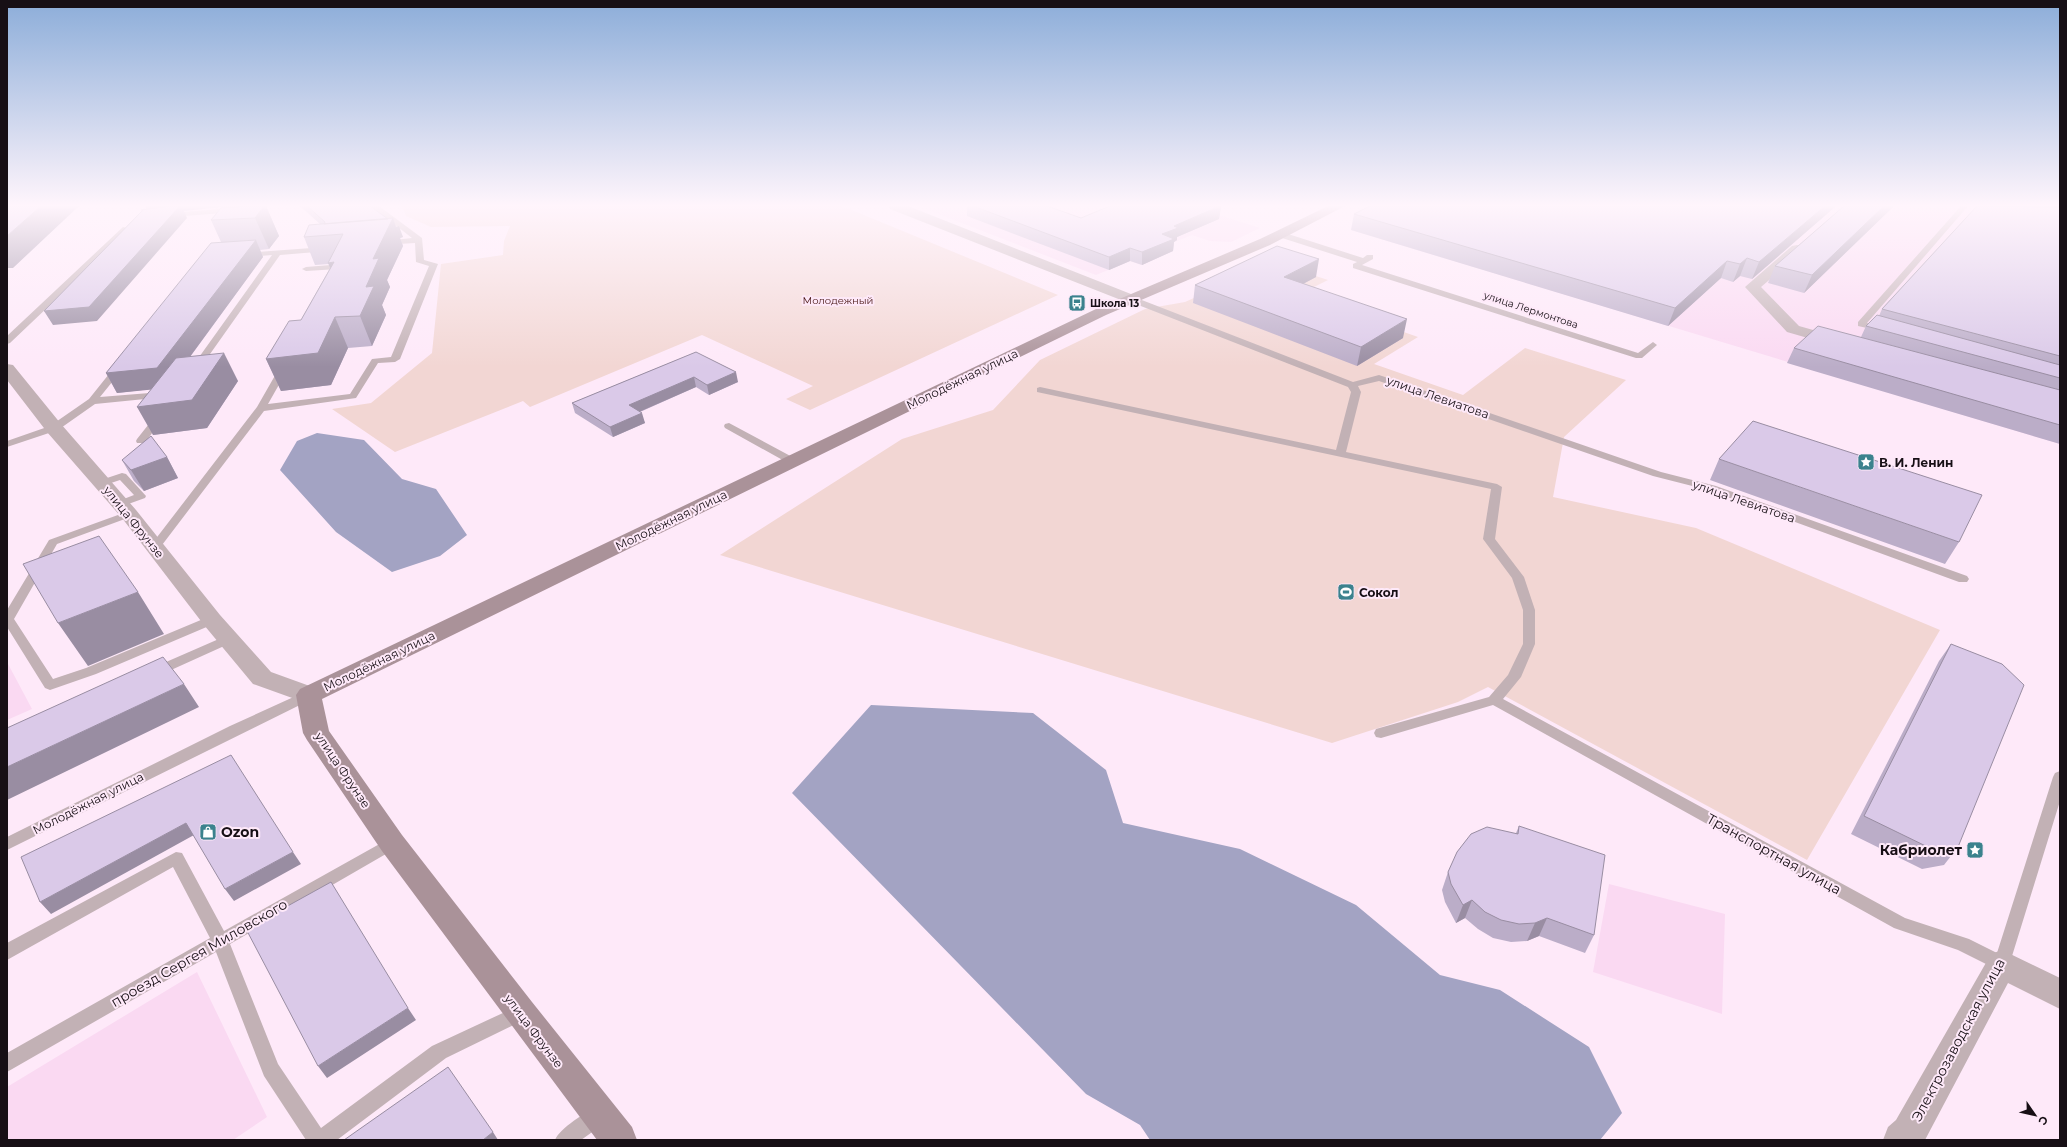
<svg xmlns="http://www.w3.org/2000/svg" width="2067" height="1147" font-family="Montserrat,sans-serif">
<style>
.built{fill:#fad9f2}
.green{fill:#f2d6d3}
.water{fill:#a3a3c3}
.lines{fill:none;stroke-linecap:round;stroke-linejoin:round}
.service{fill:#c2b1b5;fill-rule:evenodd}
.minor{fill:#c2b1b5;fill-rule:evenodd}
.tertiary{fill:#c2b1b5;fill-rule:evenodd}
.secondary{fill:#aa9299;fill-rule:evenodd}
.wall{fill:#bbadc8}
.shaded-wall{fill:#998da2}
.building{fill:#dac9e8;stroke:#998da2}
.labels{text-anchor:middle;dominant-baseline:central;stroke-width:4;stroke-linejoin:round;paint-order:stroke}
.far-park-label{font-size:10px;fill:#491716;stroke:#fee9f9}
.far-poi-label{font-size:10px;font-weight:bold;fill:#170f15;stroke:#fee9f9;text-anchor:start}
.far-street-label{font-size:10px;fill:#170f15;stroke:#fee9f9}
.street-label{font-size:12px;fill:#170f15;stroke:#fee9f9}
.poi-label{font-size:12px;font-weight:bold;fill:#170f15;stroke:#fee9f9;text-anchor:start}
.near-poi-label{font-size:14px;font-weight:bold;fill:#170f15;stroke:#fee9f9;text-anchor:start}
.near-street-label{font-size:14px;fill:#170f15;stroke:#fee9f9}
</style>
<rect width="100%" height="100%" fill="#fee9f9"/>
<!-- built -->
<path class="built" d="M924,206H1191L1260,228L1231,242L1210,241L1192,235L1162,247L1173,251L1142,265L1130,261L1096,275L923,208Z
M1381,206H2060V444L1351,230L1384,214Z
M7,662L32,709L7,720Z
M1609,884L1725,914L1722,1014L1593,972Z
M197,972L267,1117L233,1140H7V1087Z"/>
<!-- green -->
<path class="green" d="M402,206H842L1058,295L810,410L786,399L813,386L702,335L530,407L523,401L395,452L332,409L371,403L432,353L441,264L503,255L504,241L510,226L431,227L406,216Z
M1273,262L1328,280L1298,295L1418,337L1374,364L1463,395L1525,348L1626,380L1564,437L1553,497L1696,528L1940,630L1807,860L1488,687L1458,702L1332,743L720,555L902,439L993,410L1040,360L1145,309L1185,302Z"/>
<!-- water -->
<path class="water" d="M317,433L364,440L402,479L436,489L467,535L440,556L392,572L336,532L280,470L297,441Z
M871,705L1033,713L1106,770L1123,823L1240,849L1356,905L1440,975L1500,990L1589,1047L1622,1113L1600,1140H1150L1140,1125L1086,1094L792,793Z"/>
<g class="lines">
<!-- service -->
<path class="service" d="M371,206H379L422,238L424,260L438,264L400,359L395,362L378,363L356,398L264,411L159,549H151L149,547L151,545L257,407L281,365L284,364L289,367L268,404L350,394L372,359L391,357L429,266L416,262L415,243L382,245L381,243L385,241L412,238Z
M1961,206H1968L1867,323L1885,328V332L1858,326V322Z
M234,208H237V212L170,217L166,215L170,213Z
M123,227L130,229L10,343L7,344V336Z
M1279,233H1285L1363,258L1367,255H1373V259L1362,265L1638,353L1653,342L1657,345L1642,358H1636L1353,268V264L1357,262L1279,237Z
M325,247L329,249L328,251L280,255L198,371H192V367L272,255L246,257L242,255L243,253Z
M343,264L347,266L345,271H342L338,269L306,271L302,269L306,267Z
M1128,297H1134L1353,382L1379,375L1382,376L1661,472L1716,486L1967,576L1969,579L1967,582H1959L1708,490L1653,476L1379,381L1358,386L1361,392L1346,452L1497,484L1502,487L1495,539L1524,577L1535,610V644L1521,677L1503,699L1905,918L1969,939L1997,953L2053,777L2055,773L2060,771V801L2008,969L2002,972L1958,950L1894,928L1493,705L1381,738L1376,737L1374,733L1376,729L1489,697L1508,675L1523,644V610L1512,578L1483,539L1491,489L1037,392V388L1040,387L1336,450L1351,392L1348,387L1128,301Z
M120,363L125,366L100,397L162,392L165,393V397L95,404L58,430L7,447V441L50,426L89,399L117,364Z
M159,414L162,415L164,417L162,419L145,443H137L136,441L137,439L156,415Z
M729,423L796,459L797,461L796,463H788L725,428L724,426L725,424Z
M122,473L126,474L146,496L145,498L120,507L116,506L114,504L116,502L134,495L120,480L102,486L97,483L98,481Z
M129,511L133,512L135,514L133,516L57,544L14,619L53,679L86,668L208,617L212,616L218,620L216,623L96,674L50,690L45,688L7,627V610L49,540Z
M228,635L233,636L234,639L233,642L160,675H150L148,672L150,669Z
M309,690L314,692L316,695L314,698L7,850V837L230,726Z
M392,837L398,839L400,843L398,847L230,944L278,1064L321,1128L432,1046L520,1005L526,1007L529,1013L526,1019L446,1058L337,1140H306L264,1076L216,952L7,1072V1053L210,938L173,867L7,960V943L176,852L182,853L224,931Z
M598,1106L605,1109L608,1116L605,1123L581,1140H555C560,1128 586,1112 598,1106Z"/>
<!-- minor -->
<path class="minor" d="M889,206H908L1136,296L1139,299L1136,302H1126L890,209Z
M1797,245L1802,246L1804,249L1802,252L1761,287L1799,326L1845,339L1847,342L1845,345L1839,347L1787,332L1745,287L1792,246Z
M2002,950L2060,978V1009L2008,983L1925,1140H1883L1888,1127L1896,1120L1991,954Z"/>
<!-- tertiary -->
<path class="tertiary" d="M7,364L13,365L61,424L136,510L220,615L271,672L318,689L322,695L318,701L309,704L253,684L204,625L122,518L47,432L7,380Z"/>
<!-- secondary -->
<path class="secondary" d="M1328,206H1345L1270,245L1106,315L322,699L329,731L402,835L532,1002L632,1127L637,1140H597L382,851L307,740L303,733L296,695L300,689L1096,309L1260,239Z"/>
</g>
<!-- wall -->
<path class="wall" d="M246,206H266L279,236L269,249L260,250L263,257L190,357L238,381L207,428L153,435L151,389L117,393L106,373L221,242L211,220Z
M300,206H370L395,224L403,237L400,238L403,246L387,280L390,287L382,305L386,315L372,346L348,348L331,385L281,391L266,359L301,320L330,268L329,264L315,265L304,237L320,224Z
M967,206H1047L1081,218L1221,206L1219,219L1177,237V240L1174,242L1173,251L1142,265L1130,261L1109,270L967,216Z
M1836,206L1752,279L1740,276L1733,282L1721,278L1668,326L1351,230L1354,214Z
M1844,206H1894L1804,293L1768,283L1775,266Z
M1977,206H2060V444L1787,363L1794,348L1861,337L1866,326L1879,316L1882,309Z
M1316,277L1303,284L1403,338L1357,366L1193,303L1195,285Z
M696,352L738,382L709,395L696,387L640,412L645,423L613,437L575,413L572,403Z
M167,457L178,478L144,491L134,481L122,460Z
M1719,459L1959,542L1945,564L1710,480Z
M1951,644L1958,847L1944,865L1922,869L1851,834L1939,661Z
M1519,826L1594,935L1585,953L1539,936L1527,941L1511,942L1493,938L1478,929L1465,918L1456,923L1445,902L1442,890L1448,872L1516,833Z"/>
<!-- shaded-wall -->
<path class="shaded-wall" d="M41,206H79L13,268H7V236Z
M145,206H230L184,211L187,218L97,321L53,325L44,311L149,214Z
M264,206H266L279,236L269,249L255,218Z
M1221,206L1219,219L1177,237V240L1174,242L1173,251L1142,265V252L1162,234L1174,226Z
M1825,206H1836L1752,279L1759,262Z
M1884,206H1894L1804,293L1812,275Z
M393,218L396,227L399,226L403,237L400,238L403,246L387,280L390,287L382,305L386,315L372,346L360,316L343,234Z
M256,240L263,257L167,388L117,393L106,373Z
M1130,248V261L1109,270V257Z
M1747,258L1740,276L1733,282L1740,264Z
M1319,259L1316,277L1282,295L1284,277Z
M1727,261L1721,278L1668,326L1675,308Z
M334,262L340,291L328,263Z
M335,317L348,348L331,385L281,391L266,359Z
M1407,319L1403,338L1357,366L1361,347Z
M224,353L238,381L207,428L153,435L137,407Z
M736,372L738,382L709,395L707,385Z
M694,377L696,387L632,415L629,405Z
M642,413L645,423L613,437L610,427Z
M167,457L178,478L144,491L131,470Z
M138,592L164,634L88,666L58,623Z
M184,684L199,707L7,800V767Z
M186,823L194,835L51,914L40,902Z
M293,852L301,864L234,901L225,889Z
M1472,900L1465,918L1456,923L1463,905Z
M1547,918L1539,936L1527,941L1535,923Z
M408,1008L416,1020L327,1078L318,1066Z
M493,1132L498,1140H483Z"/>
<!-- building -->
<path class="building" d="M8,206H41L7,236V207Z
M170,206H180L89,307L44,311L144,209L141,210Z
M246,206H264L255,218L211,220L221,208Z
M307,206H370L388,219L324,224L325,222Z
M973,206H1047L1081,218L1110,206H1220L1174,226L1178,228L1162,234L1174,239L1142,252L1130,248L1109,257Z
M1370,206H1825L1759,262L1747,258L1740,264L1727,261L1675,308L1354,214Z
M1844,206H1884L1812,275L1775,266Z
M1977,206L2060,207V356L1882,309Z
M393,218L373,259L379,258L366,287L374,286L360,316L335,317L318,353L266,359L289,321L301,320L334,262L328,263L343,234L304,237L309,225Z
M256,240L157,368L106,373L211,243Z
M1277,246L1319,259L1284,277L1407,319L1361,347L1195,285Z
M1877,315L2060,365V378L1866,326Z
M1818,326L2060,390V425L1794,348Z
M696,352L736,372L707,385L694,377L629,405L642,413L610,427L572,403Z
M224,353L192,400L137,407L176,358Z
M1753,421L1982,495L1959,542L1719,459Z
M151,436L167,457L131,470L122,460Z
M99,536L138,592L58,623L23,564Z
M1951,644L2002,664L2024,685L1958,847L1936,851L1864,816Z
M163,657L184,684L7,767V728Z
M231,755L293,852L225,889L186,823L40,902L21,857Z
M1519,826L1605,855L1594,935L1547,918L1535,923L1519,924L1501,920L1485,912L1472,900L1463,905L1451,884L1448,872L1457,852L1471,834L1487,827L1518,834Z
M331,882L408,1008L318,1066L246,929Z
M448,1067L493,1132L483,1140H344Z"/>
<!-- sky -->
<linearGradient id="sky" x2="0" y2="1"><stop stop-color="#8cadd9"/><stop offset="0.56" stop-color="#fff5fc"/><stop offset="1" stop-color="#fff5fc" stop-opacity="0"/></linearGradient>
<rect width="2067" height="367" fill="url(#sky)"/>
<!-- icons -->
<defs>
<g id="bus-square" transform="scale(0.9)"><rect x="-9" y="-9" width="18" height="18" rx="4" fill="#3b828d" stroke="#fee9f9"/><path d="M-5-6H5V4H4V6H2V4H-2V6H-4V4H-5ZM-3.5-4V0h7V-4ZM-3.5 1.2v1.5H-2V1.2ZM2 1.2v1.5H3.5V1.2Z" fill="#fff"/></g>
<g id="sight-square" transform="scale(0.9)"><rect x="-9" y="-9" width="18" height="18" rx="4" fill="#3b828d" stroke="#fee9f9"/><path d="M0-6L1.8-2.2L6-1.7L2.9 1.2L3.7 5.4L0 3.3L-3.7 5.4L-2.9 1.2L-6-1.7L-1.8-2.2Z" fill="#fff"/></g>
<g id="stadium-square" transform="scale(0.9)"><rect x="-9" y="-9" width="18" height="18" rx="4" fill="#3b828d" stroke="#fee9f9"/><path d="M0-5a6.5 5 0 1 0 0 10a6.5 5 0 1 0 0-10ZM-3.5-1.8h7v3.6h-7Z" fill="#fff"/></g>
<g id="shop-square" transform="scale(0.9)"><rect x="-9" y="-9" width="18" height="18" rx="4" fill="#3b828d" stroke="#fee9f9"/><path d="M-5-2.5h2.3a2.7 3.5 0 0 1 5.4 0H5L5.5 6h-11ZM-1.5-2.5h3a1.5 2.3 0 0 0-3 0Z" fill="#fff"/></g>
</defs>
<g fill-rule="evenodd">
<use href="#bus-square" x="1077" y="303"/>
<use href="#sight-square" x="1866" y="462"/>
<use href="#stadium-square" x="1346" y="592"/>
<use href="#shop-square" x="208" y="832"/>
<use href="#sight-square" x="1975" y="850"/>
</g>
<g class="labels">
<!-- far-park labels -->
<g class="far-park-label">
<text x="838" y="300">Молодежный</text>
</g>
<!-- far-poi labels -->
<g class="far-poi-label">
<text x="1090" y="303">Школа 13</text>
</g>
<!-- far-street labels -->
<g class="far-street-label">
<text transform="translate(1531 310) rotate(18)">улица Лермонтова</text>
</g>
<!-- street labels -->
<g class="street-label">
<text transform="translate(962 379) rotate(-26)">Молодёжная улица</text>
<text transform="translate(1438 397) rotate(19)">улица Левиатова</text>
<text transform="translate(1744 501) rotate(19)">улица Левиатова</text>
<text transform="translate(671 520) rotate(-26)">Молодёжная улица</text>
<text transform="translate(134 522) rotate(51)">улица Фрунзе</text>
<text transform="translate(379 661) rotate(-26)">Молодёжная улица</text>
<text transform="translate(343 770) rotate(56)">улица Фрунзе</text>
<text transform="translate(88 803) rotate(-27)">Молодёжная улица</text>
<text transform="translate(534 1031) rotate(53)">улица Фрунзе</text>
</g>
<!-- poi labels -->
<g class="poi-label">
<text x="1879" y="462">В. И. Ленин</text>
<text x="1359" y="592">Сокол</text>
</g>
<!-- near-poi labels -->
<g class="near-poi-label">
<text x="221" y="832">Ozon</text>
<text x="1962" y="850" text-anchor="end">Кабриолет</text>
</g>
<!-- near-street labels -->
<g class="near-street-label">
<text transform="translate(1774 854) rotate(29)">Транспортная улица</text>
<text transform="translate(199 953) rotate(-30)">проезд Сергея Миловского</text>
<text transform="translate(1958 1040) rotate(-62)">Электрозаводская улица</text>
</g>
</g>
<!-- border -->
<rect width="2067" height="1147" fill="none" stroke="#170f15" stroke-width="16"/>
<!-- north arrow -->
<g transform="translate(2035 1115) rotate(124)" stroke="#fee9f9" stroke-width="3" paint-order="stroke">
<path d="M0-3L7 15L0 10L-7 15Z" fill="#170f15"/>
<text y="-6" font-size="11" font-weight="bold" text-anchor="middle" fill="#170f15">С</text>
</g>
</svg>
